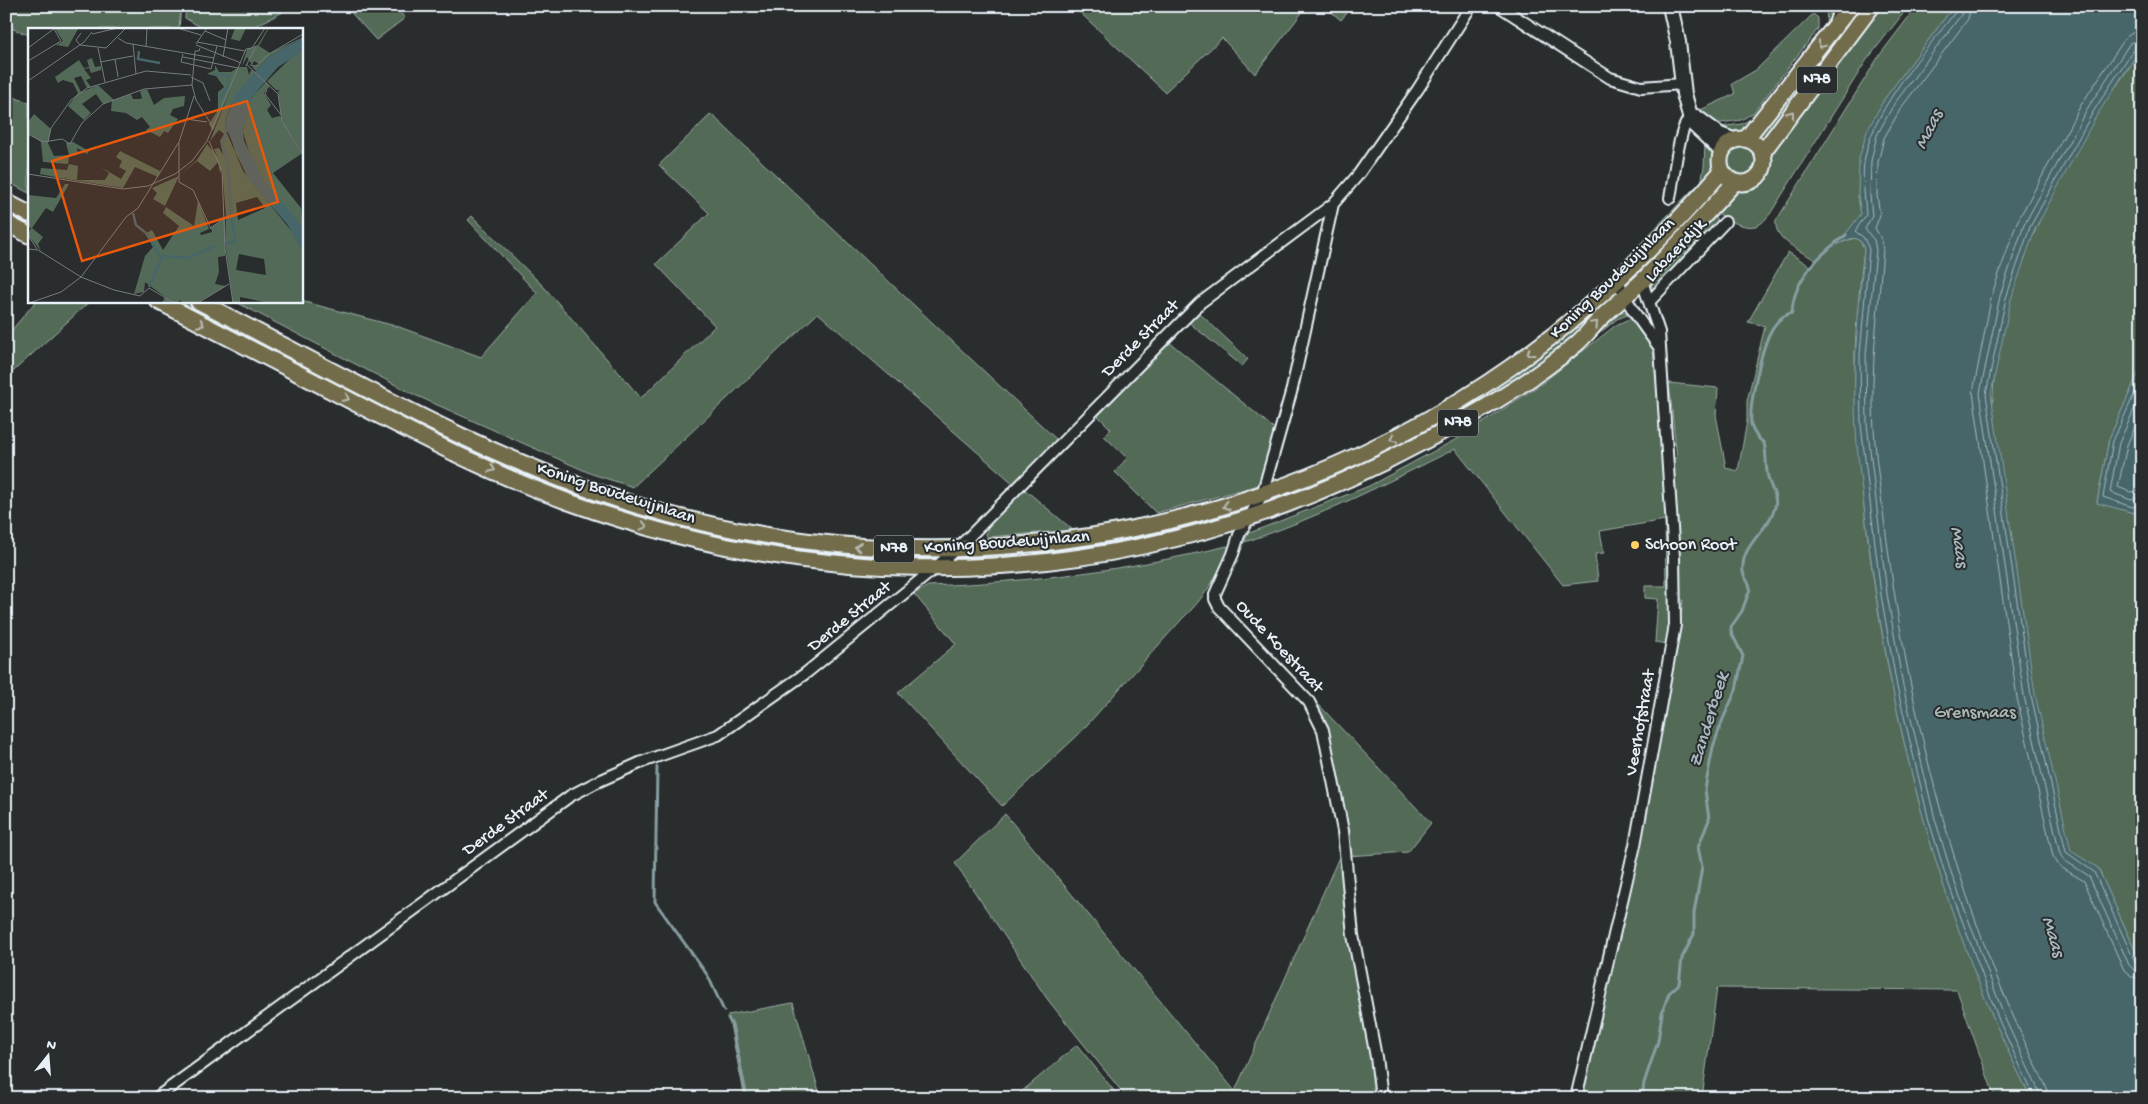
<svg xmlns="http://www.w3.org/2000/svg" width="2148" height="1104" font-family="'Gochi Hand',sans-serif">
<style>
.green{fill:#526a57;stroke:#9daea8}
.water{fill:#476669;stroke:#879ea2}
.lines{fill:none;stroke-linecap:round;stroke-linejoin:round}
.shore{stroke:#a8b9bf;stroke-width:1}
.stream{stroke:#879ea2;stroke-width:3}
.street-casing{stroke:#e8f1f8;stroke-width:14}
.secondary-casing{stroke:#e8f1f8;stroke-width:18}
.primary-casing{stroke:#e8f1f8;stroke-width:19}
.street{stroke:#2a2d2e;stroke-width:10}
.secondary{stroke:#2a2d2e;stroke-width:14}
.primary{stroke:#726c4b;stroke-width:15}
.oneway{stroke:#b9bcb3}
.poi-dot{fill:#ffd166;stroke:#2a2d2e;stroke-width:2}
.labels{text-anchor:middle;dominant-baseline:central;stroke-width:4;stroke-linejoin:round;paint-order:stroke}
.shield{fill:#2a2d2e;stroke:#afb6bb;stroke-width:1}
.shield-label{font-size:16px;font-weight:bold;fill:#e8f1f8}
.street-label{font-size:18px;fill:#e8f1f8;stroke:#2a2d2e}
.poi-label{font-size:18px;fill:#e8f1f8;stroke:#2a2d2e;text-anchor:start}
.park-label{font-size:18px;fill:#acbbb8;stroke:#2a2d2e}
.water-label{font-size:19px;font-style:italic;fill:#a8b9bf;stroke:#2a2d2e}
.inset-river{fill:none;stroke:#476669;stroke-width:2.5}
.inset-road{fill:none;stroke:#767b7f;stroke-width:1}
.view{fill:#e8590c;fill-opacity:0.15;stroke:#e8590c;stroke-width:2.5}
.inset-edge{fill:none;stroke:#e8f1f8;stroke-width:2.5}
</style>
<rect width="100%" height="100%" fill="#2a2d2e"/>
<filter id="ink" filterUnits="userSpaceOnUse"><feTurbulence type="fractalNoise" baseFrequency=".02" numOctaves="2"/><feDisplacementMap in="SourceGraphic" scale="10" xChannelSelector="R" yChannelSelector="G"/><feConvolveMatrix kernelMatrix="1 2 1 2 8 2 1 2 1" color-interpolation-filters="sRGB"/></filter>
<g filter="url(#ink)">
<!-- green -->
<path class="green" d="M6,6H181L179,29H29V35L6,26Z
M186,6H282L283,12L249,29H204L185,18Z
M345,6H394L405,18L376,40Z
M1073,6H1307L1255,74L1222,38L1165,92Z
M1324,6H1352L1341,20Z
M1827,6H1837L1831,23L1746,133L1732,135L1719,127L1742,124L1757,115L1826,27Z
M1855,6H1866L1762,143L1755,137Z
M1879,6H1909L1866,61L1770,214C1766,218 1763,223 1758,225C1745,231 1723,218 1714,210L1738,189L1751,186L1762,178L1767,169L1768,156Z
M1917,6H1954L1885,98L1877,114L1858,196L1861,214L1838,244L1855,238L1860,241L1864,249C1860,284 1856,319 1855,355C1853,419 1861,483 1869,547C1894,738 1944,926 2031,1098H1995L1957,990L1717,988L1702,1098H1582L1626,910L1681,617L1683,600H1671L1667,644L1655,642L1658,599L1645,598V586H1666L1665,520L1600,531L1604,553L1595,554L1598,581L1563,585L1455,449C1386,483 1318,518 1245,542L1247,534L1369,486L1466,434L1541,384L1616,325L1631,318L1647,337L1653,350L1664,459L1677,458L1669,383L1718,388L1716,415L1726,468L1738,471L1747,421V401L1765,326L1748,322L1788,252L1810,266L1817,261C1803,252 1773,240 1776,221L1879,56Z
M1983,6H2095L2087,11L2022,87L1992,154L1967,251L1962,347L1974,457L1987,523L2006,549L2026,636L2005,494C1992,469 1994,455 1993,428C1987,320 2041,204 2097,114C2111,92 2128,71 2142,48V365L2109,439L2097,502L2134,513L2142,508V965L2098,868L2073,854L2093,924L2119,990L2142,1039V1065L2117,1017L2067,880L1919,768L1890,624L1871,476L1872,305L1886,178L1968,23Z
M1813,14L1818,18V29L1753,113L1741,120L1714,124L1696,112L1735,94L1732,84L1756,70Z
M6,94L29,103V193L6,181Z
M711,114L1057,440L1015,485L818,313L633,487L592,474L415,395L234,301H301L399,327L481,357L537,293L468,220L472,216L544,287L641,398L715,326L656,264L709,213L659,165Z
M1705,144L1714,151V169L1701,184L1704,167Z
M1727 161a14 14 0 1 1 28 0a14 14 0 1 1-28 0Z
M1694,188H1699L1654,236L1588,298Z
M1711,213L1719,222L1657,289L1652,287L1650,282Z
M1617,291L1618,297L1561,346L1496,394L1348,475L1266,505V499L1346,467Z
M36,301H90L6,378V337Z
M169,301H188L436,429L589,494L880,554L929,555L932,559L931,562L812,556L701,537L546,487L469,453Z
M1197,311L1248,359L1242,366L1187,321Z
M1622,311L1630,314L1617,319L1568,359L1617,312Z
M1168,341L1276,430L1259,485L1156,513L1115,472L1127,458L1104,436L1111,429L1095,413Z
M1023,488L1073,530L988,537L986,535L988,527Z
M1239,507L1244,510L1204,527L1053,557L958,560L962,555C1057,550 1148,535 1239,507Z
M1227,546L1230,550C1216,577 1204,599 1182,619L1078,735L1002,806L898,693L956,644L914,594L928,586C1029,582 1129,570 1227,546Z
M1319,705L1431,823L1408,852L1347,856L1316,707Z
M1005,814L1235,1091L1340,855L1378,1098H1127L1048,1000L955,863Z
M793,1003L821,1098H745L728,1015Z
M1077,1045L1120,1098H1014Z"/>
<!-- water -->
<path class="water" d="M1954,6H2142V46L2097,115L2035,229L2011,299L1991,394L2035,694L2071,851L2098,868L2142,965V1098H2031C1944,928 1895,740 1870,552C1864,504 1856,455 1855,407C1853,354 1860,302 1864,249C1860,233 1848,238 1837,245L1861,214L1858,196L1859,159L1867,131L1885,98Z
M2142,365V508L2134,513L2097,503L2109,439Z"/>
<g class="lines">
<!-- shore -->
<path class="shore" d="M1957,6L1956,11C1924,54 1876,104 1865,157C1861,176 1865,196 1866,215L1855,231L1864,238L1869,249L1860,355L1861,425L1881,595L1897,687L1929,821L1946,877L2000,1023L2035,1098
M1963,6L1961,15L1894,104L1877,135L1871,161L1870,195L1872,216L1865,229L1874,240L1876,250L1866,355L1867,424L1887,594L1903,686L1935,819L1952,875L2006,1021L2042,1098
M1971,6L1968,19L1901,108L1884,138L1878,162L1877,195L1880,215L1875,228L1881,239L1883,250C1879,302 1872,353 1873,406C1874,454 1882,502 1888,549C1913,735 1962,920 2047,1088L2049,1098
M2142,30L2134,32L2126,37L2081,105L2017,222L1992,294L1973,392L2017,698L2053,856L2059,866L2084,881L2124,970L2131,976L2142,979
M2142,38L2130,43L2087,109L2024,225L2000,296L1980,393L2024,696L2060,854L2064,860L2089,876L2129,965L2134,970L2142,971
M2142,44L2135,47L2093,112L2030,227L2006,298L1986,394L2031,695L2066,852L2094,872L2135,962L2142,965
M2142,377L2113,441L2103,497L2132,507L2142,504
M2142,392L2119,443L2110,492L2131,500L2142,497
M2142,411L2127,445L2118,487L2130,492L2142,490"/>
<!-- stream -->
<path class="stream" d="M657,767L655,902L708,976L724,1011
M728,1018L732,1025L747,1098
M1642,1098L1644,1083L1658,1041L1662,1013L1669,993L1679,984L1682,958L1694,934V913L1702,867L1698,847L1709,820L1705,789L1713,747L1723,719L1736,690L1743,656L1731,632V627L1742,611L1750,589C1750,582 1744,579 1743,572C1740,544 1769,531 1775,507C1778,496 1770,488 1768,477C1765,466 1767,454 1764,443C1758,439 1752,431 1751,424C1749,404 1762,342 1774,326C1779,319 1784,314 1792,313C1793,279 1820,254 1846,235"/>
<!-- street casing -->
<g class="street-casing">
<path id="street" d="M1499,6L1610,78L1641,87L1683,84
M1834,24L1840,6
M1670,198C1674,179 1678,127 1691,116
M1333,204L1292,389L1262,495L1239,535L1233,554L1215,594V599L1219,607L1309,702L1323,730L1343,831L1353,935L1376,1057L1381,1098
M1618,280C1627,305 1643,325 1659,347
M1649,302L1725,222
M156,1098L570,796L597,782L642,762L718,735L806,673L934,569L968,538L1200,303L1333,204L1358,175L1418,89L1471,6
M1576,1098L1635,845L1675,625L1674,557L1659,332L1642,281"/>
</g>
<!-- secondary casing -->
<g class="secondary-casing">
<path id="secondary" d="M1670,6L1678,42L1684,94L1692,123L1722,151
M1696,117L1720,135L1733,140"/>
</g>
<!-- primary casing -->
<g class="primary-casing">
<path id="primary" d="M1720 161a22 22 0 1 1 44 0a22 22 0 1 1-44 0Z
M1746,139L1851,6
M1762,153L1872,6
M6,202L29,214
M6,223L29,235
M158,301C226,336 294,371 361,406C429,441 497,476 569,502C853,605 1152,588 1419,444C1472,416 1529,384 1575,345C1584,338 1591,328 1599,320C1614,305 1630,293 1645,278C1676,247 1705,215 1735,182
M198,301C341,374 483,458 636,505C932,595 1258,545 1511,367C1589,312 1660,243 1722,171"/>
</g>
<!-- street -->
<use href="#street" class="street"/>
<!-- secondary -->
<use href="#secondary" class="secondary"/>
<!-- primary -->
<use href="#primary" class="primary"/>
</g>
<!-- one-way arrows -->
<defs><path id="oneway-chevron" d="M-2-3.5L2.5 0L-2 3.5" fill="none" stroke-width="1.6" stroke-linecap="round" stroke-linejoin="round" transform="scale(1.25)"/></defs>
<g class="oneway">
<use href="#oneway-chevron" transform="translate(1821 45) rotate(127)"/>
<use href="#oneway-chevron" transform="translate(1791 114) rotate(-53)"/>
<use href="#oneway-chevron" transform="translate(201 324) rotate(27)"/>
<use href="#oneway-chevron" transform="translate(1595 324) rotate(-47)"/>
<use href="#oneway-chevron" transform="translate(1530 353) rotate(143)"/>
<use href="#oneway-chevron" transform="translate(346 398) rotate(27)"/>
<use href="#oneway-chevron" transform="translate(1393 439) rotate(154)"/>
<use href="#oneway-chevron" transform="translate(492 469) rotate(24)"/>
<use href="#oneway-chevron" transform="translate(1226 506) rotate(163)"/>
<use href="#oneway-chevron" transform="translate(644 526) rotate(15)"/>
<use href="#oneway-chevron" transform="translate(858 547) rotate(-176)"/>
</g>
</g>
<!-- markers -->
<circle class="poi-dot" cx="1635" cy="545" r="5"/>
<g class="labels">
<!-- shield labels -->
<g class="shield">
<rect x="1797" y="66.5" width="40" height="27" rx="4"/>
<rect x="1438" y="409.5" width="40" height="27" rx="4"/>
<rect x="874" y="535.5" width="40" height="27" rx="4"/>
</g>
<g class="shield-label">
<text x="1817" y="80">N78</text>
<text x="1458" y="423">N78</text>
<text x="894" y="549">N78</text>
</g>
<!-- street labels -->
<g class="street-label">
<text transform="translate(1676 251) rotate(-47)">Labaerdijk</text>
<text transform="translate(1613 279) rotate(-44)">Koning Boudewijnlaan</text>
<text transform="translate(1141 339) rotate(-45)">Derde Straat</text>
<text transform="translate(616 494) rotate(18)">Koning Boudewijnlaan</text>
<text transform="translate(1007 543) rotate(-4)">Koning Boudewijnlaan</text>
<text transform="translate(850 617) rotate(-39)">Derde Straat</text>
<text transform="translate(1279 647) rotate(47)">Oude Koestraat</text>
<text transform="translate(1641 723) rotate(-80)">Veerhofstraat</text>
<text transform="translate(506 823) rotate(-36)">Derde Straat</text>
</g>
<!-- poi labels -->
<g class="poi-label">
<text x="1645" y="545">Schoon Root</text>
</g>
<!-- park labels -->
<g class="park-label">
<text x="1975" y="713">Grensmaas</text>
</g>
<!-- water labels -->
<g class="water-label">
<text transform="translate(1930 130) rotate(-64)">Maas</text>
<text transform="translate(1958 547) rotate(81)">Maas</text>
<text transform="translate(1710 720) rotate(-73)">Zanderbeek</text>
<text transform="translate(2052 937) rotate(73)">Maas</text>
</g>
</g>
<!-- overview -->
<g transform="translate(28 28)">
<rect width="275" height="275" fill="#2a2d2e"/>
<path d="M207,0H218L212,13L203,11ZM240,0H241L231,18L242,25L275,9L241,29L228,43L224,39L231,36L226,33L224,37L219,29L214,38L219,21L230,17ZM27,1L28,0L56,1H50L40,19L28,17L35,13ZM275,11V125L254,92L250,63L252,62H248L239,53L267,26L247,38L221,66L209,91L212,110L222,127L215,104L218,85L224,69L238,54L242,58L236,65L243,77L239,82L244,90L252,88L275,127L273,126L245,145L273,180L275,202L236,155L220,149L207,124L200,97L209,69L235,38ZM64,30L67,39L73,38V42L63,45L61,40L56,41L63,50L58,52L63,59L59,60L53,48L46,50L53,64L70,57L86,72L103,66L105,71H112L114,70L112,63L119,61L126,77L136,70L157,68L156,78L145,81L142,87L150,91L140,105L136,103L132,109L118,102L122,99L114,89L109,92L98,85L83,83L84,72L75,76L68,66L54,76L63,85L56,92L40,78L50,65L45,55L35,52L30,55L27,49L51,32L56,40L61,39L59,32ZM187,37L191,44H203L211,39H219L221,47L223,42L227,44L203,77L197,93L198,103L215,143L265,205L275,223V275H241L212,269V275H205L197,213L198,188L194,141L192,145L190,134L182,143L169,133L152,147L169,132L179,116L189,128L186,121L191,120L195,127L192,113L196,106L191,102L182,113L203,60L185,103L181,96L190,82V64L196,59L188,48L179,46L187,42ZM229,169L237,180L210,192L208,175ZM211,226L236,231L238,247L208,242ZM6,86L23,101L20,115L26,128L41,127L38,115L45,114L61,123L59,126L49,120L50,126L41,129L40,136L15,134L13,114L0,105V94ZM92,123L132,143L130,149L107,139L95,160L38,151V148L37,151L12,146L13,140L39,142L41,136L50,138L49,152H77L81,145L73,139L93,151L98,143L91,139L94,133L88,129ZM151,148L137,178L125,171L129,165L124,160ZM37,156H41L25,184L18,180L4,200L15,209L10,216L13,223L0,207L3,200L0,198V167L28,170ZM170,173L181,201L172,205L173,207L184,204L183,200L197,190V228L190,229L191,244L187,256L198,258L169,275H155L152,272L149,275H134L137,269L117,254L116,264L106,266L117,228L125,219L118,205L124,202L135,222L151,198L135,185L138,179L166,198Z" fill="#526a57" fill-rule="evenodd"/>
<path d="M275,9V23L250,39L224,69L215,104L216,113L236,153L275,199V223L259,196L220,151L200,104H198L197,93L208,66L225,46L241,29Z" fill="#476669"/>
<path class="inset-river" d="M111,23L110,31L132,35M185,46L201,48L200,54M191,72L201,55M198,104L194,117L199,129L204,192M105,185L108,197L118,205M118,205L132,228M198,216L208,213L204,193M121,259L134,228L160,230L187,218"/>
<path class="inset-road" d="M149,0L173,7M177,3L198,12M64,6L90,0M90,10L98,15L186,30M169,14L217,23M105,16L108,46M168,16L179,0M52,17L78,20L98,0M52,17L48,12L53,5M168,17L213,35M118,19L119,0M0,20L27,0M70,20L77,54M172,20L171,23H167L164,57L168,72L185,99M155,26L153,34L183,41L189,18M155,29L210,40M195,29L200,0M87,31L90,49M0,33L33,13L26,1M72,34L105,28M218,36L250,66L254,93L275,126M222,37L228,38L241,26L275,6M218,38L228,18M163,49L175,55L182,73M0,53L56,14L64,4M239,62L237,66L253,87M158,91L179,94M0,106L15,114L34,111L42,116L54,95L75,76L116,61L164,57M181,113L194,143L197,220L205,275M20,114L23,100L43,72L59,60L118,43L163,47M151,115V154L165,162L183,201M0,146L95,161L120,158L147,146L164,133L179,113L218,21L224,20L237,0M182,200L197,190M0,207L9,221M0,221L10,222L53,249L86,262L112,268L121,260L146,275M1,275L33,264L53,249L98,189L110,180L151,114L166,68M170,275L201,256"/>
<path class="view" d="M219,73L250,174L54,233L24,133Z"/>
<rect width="275" height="275" class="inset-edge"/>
</g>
<!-- margin -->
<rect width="2148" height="1104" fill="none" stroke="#2a2d2e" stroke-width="25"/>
<rect x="12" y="12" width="2123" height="1079" fill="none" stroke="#e8f1f8" stroke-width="2" filter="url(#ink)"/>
<!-- north arrow -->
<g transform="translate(48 1056) rotate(17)" stroke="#2a2d2e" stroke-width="4" paint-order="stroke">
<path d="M0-4L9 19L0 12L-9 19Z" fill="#e8f1f8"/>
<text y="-8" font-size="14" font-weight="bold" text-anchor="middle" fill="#e8f1f8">N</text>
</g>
</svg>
